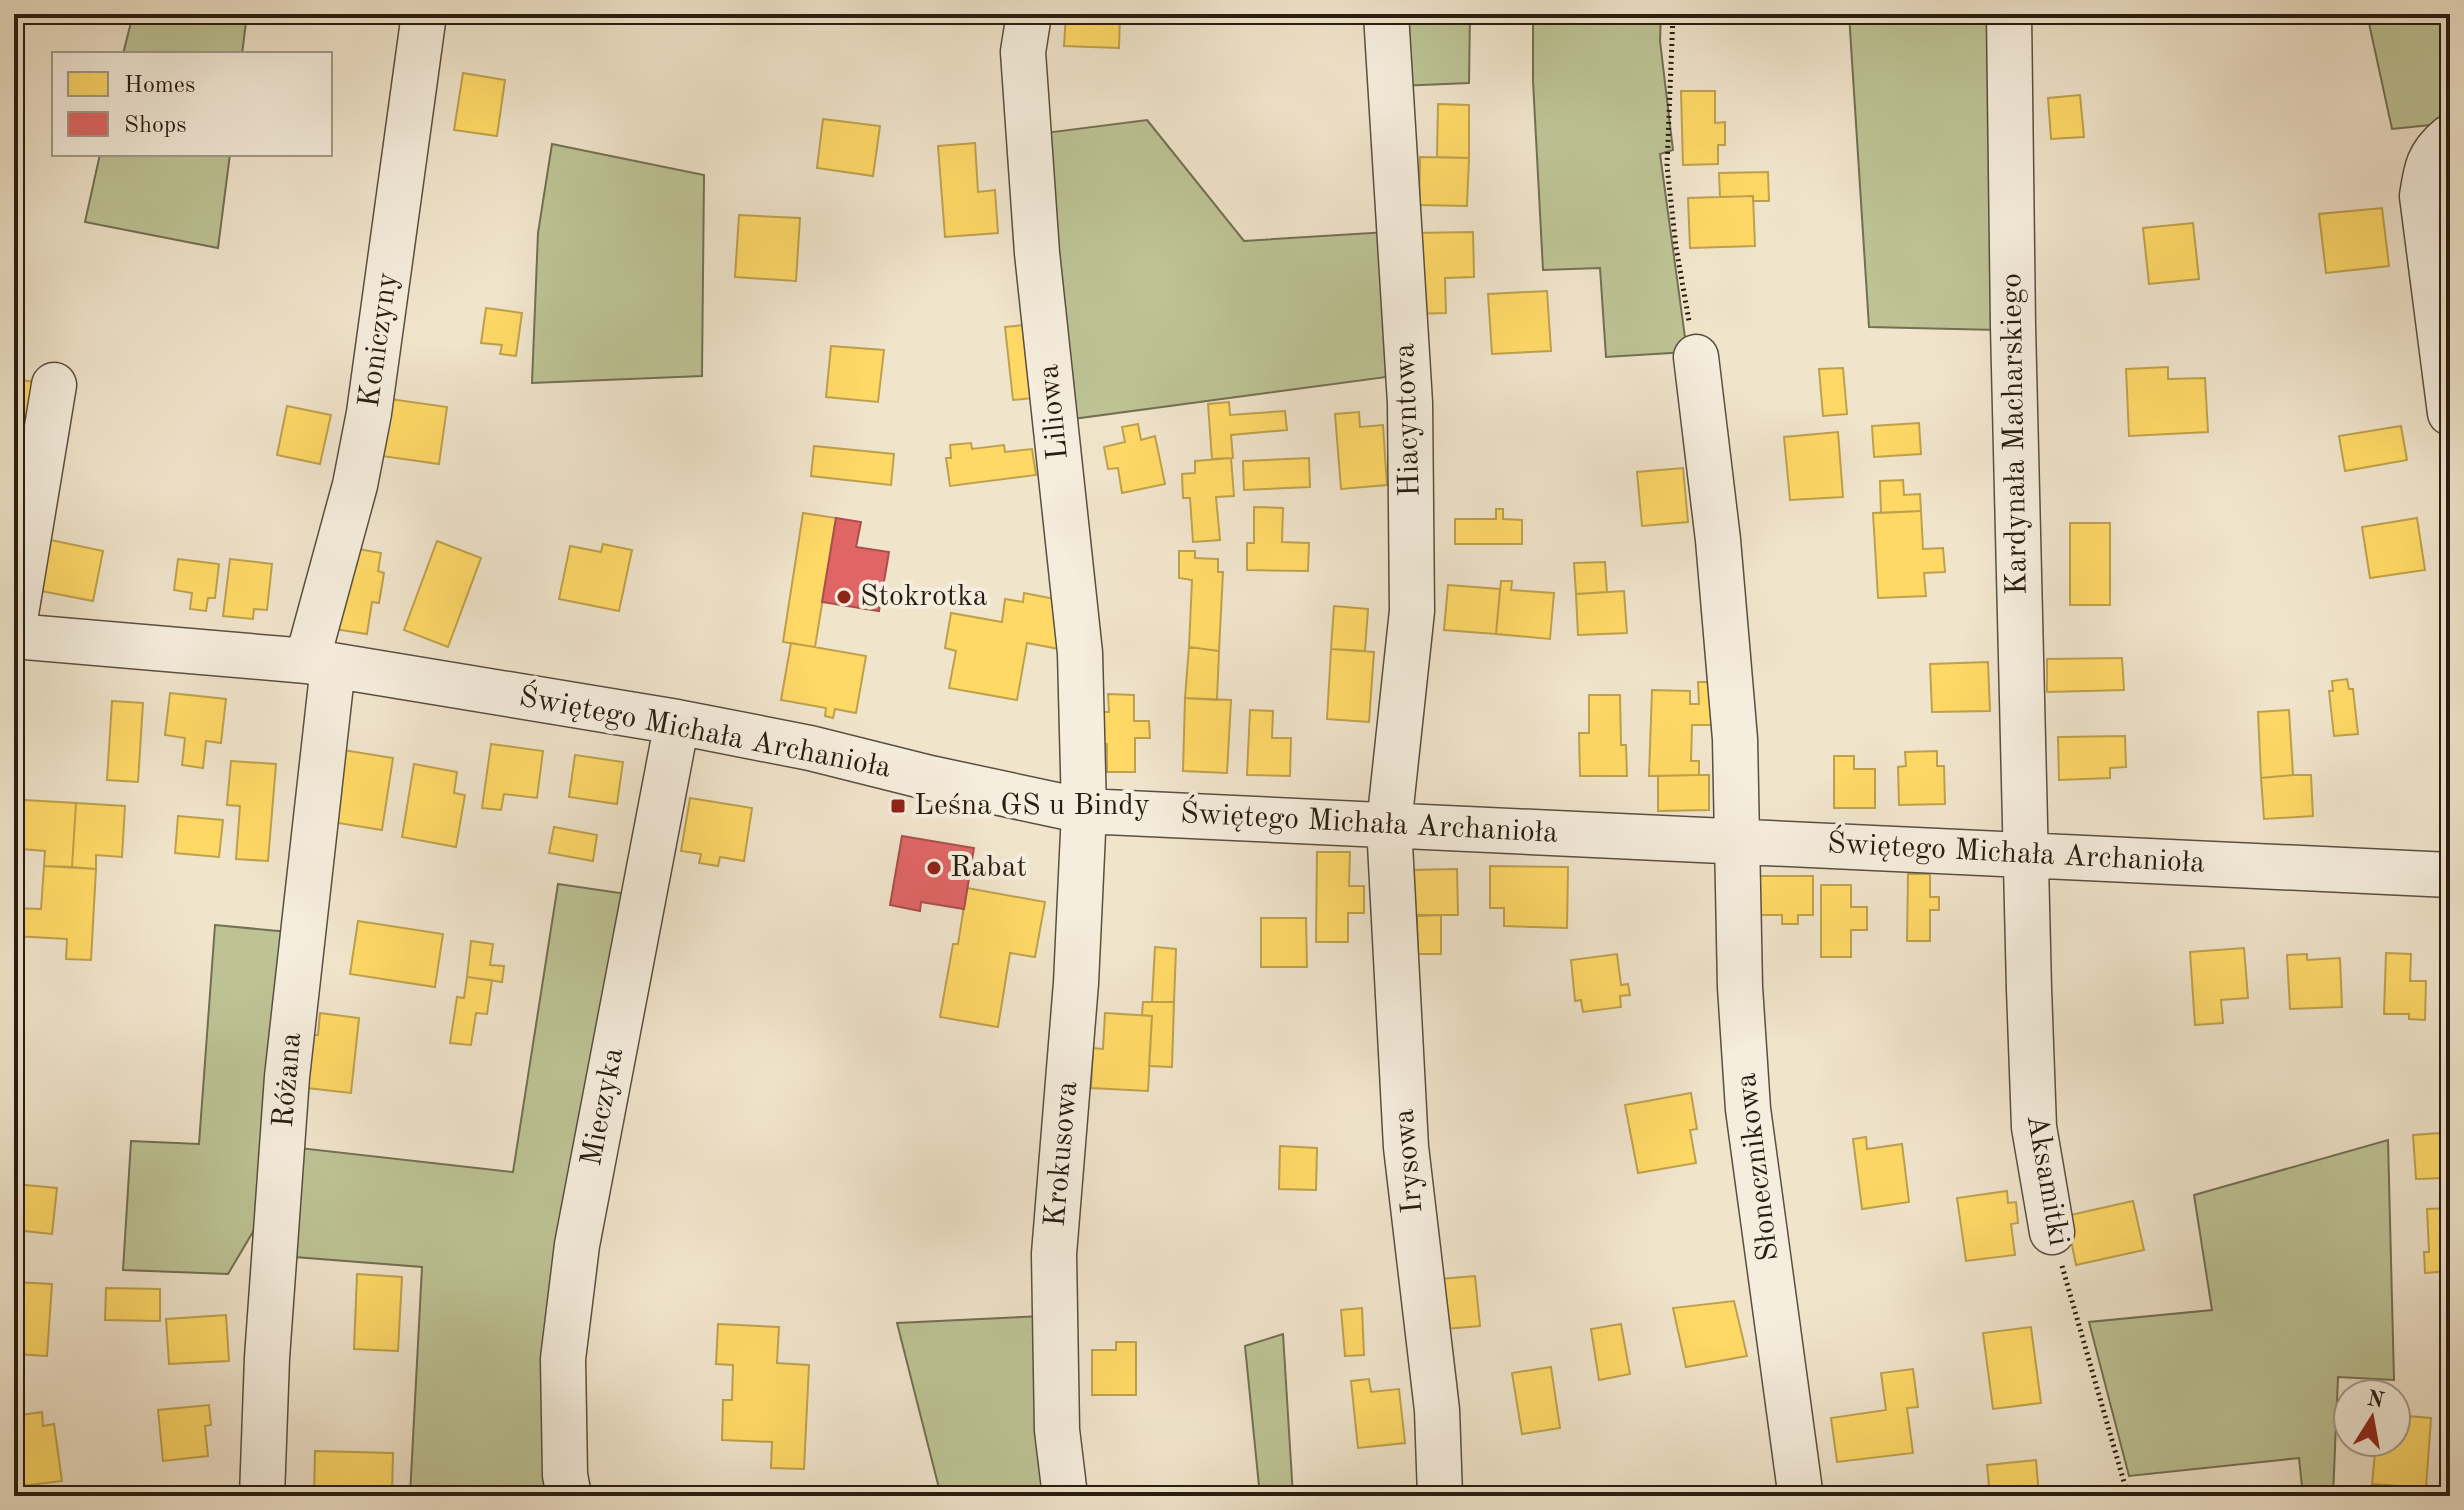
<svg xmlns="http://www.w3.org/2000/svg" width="2464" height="1510" font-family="'Old Standard TT',serif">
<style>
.green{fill:#bdc395;stroke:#727053;stroke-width:2}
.homes{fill:#ffd966;stroke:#bea14c;stroke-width:2}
.shops{fill:#e06666;stroke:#a9504c;stroke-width:2}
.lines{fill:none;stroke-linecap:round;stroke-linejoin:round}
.minor-casing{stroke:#5a4f40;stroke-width:47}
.path{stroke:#281d11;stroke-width:5;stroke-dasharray:2 4;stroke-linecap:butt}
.minor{stroke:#f5eddd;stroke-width:44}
.poi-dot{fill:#8f2418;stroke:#f5eddd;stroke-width:3}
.labels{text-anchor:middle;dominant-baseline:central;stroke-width:8;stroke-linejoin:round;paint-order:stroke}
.street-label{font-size:30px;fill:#281d11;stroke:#f5eddd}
.poi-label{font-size:30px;fill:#281d11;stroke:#f5eddd;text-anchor:start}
</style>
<rect width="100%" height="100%" fill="#f0e4cb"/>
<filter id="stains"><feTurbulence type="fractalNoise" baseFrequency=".0025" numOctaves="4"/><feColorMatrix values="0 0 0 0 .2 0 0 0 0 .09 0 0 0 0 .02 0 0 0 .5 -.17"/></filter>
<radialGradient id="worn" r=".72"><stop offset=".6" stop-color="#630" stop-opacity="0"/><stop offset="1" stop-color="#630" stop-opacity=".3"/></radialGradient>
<!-- green -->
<path class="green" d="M133,14H247L242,54H123Z
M1394,14H1470L1469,83L1398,86Z
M1533,14H1661L1660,41L1673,150L1660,154L1687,352L1606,357L1600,268L1543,270L1533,81Z
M1849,14H1989L1998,330L1869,327Z
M2367,14H2450V123L2392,129Z
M1147,120L1244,241L1387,232L1394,376L1065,420L1037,134Z
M552,144L704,175L702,376L532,383L538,233Z
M100,154H230L218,248L85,222Z
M558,884L634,895L553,1496H410L422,1267L282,1256L291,1147L513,1172Z
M215,925L289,932L260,1211L254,1230L228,1274L123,1270L131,1141L199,1144Z
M2388,1140L2394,1380L2338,1377L2333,1496H2303L2299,1458L2129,1476L2089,1322L2212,1310L2194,1195Z
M1043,1316L1055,1496H941L897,1323Z
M1283,1334L1293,1496H1260L1245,1346Z"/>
<!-- homes -->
<path class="homes" d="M1066,14H1120L1119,48L1064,46Z
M463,73L505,80L497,136L454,130Z
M1681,91H1715V123L1725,122V145H1718V164L1683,165Z
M2080,95L2084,137L2051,139L2048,98Z
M1438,104L1469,105V158L1437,157Z
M823,119L880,126L873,176L817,168Z
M975,143L978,192L995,190L998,233L945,237L938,146Z
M1420,157L1469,158L1467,206L1419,205Z
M1768,172L1769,201H1753V196L1720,197L1719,173Z
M1753,196L1755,246L1690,248L1688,198Z
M2382,208L2389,266L2326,273L2319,214Z
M739,215L800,218L796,281L735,277Z
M2193,223L2199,279L2149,284L2143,228Z
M1473,232L1474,277L1445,278L1446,313L1411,314L1410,233Z
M1547,291L1551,351L1492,354L1488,294Z
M486,308L522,313L516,356L500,354L502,345L481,343Z
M1034,324L1042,397L1013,400L1005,327Z
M831,346L884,350L878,402L826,397Z
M2168,367V379L2205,378L2208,432L2129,436L2126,369Z
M1843,368L1847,414L1823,416L1819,369Z
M14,379L36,382L28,441L14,439Z
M383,398L447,407L439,464L375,455Z
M1229,402L1230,415L1285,411L1287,430L1231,435L1233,458L1212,459L1208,404Z
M287,406L331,415L320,464L277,455Z
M1359,412L1360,427L1383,425L1387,485L1341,489L1335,414Z
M1919,423L1921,454L1874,457L1872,426Z
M1138,424L1141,440L1155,436L1165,484L1122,493L1118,468L1108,469L1104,447L1125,442L1122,427Z
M2401,426L2407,460L2345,471L2339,436Z
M1838,432L1843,497L1790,500L1784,437Z
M971,443L972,449L1004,445L1005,452L1032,449L1036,475L950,486L946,458H951L950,445Z
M814,446L894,454L891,485L811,476Z
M1231,458L1234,496L1216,497L1220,540L1193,542L1190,498H1183L1182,474L1195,473V461Z
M1309,458L1310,487L1244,490L1243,461Z
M1683,468L1688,522L1642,526L1637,472Z
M1903,480L1904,495L1920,494L1921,511L1881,513L1880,481Z
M1254,507L1283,508L1282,542L1309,543L1308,571L1247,570V543H1254Z
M1496,509H1503V519L1522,520V544H1455V519H1496Z
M1921,511L1923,549L1943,548L1945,572L1924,573L1926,596L1878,598L1873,513Z
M803,513L836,518L815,647L783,642Z
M2417,518L2425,570L2370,578L2362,527Z
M2070,523H2110V605H2070Z
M46,539L103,551L93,601L36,590Z
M437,541L481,558L448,647L404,630Z
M603,544L632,550L619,611L559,599L570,546L601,552Z
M347,547L381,553L378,571L384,573L379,603L372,602L367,634L334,629Z
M1179,551H1195V558L1218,559V572H1223L1219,651L1189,647L1192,580L1179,578Z
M178,559L219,564L215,598H208L206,611L190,609L192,593L174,590Z
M230,559L272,564L267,610L254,609L253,619L223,616Z
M1605,562L1607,592L1576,594L1574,563Z
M1501,581H1512L1511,590L1554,593L1550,639L1496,634Z
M1448,585L1500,589L1496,634L1444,630Z
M1624,591L1627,633L1578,635L1576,594Z
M1024,593L1055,599L1059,649L1027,643L1017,700L949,688L956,651L945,648L951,613L1002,622L1005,599L1023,602Z
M1334,606L1368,609L1365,651L1331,649Z
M791,643L866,656L856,713L835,709L833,718L825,716L826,708L781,700Z
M1189,647L1219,651L1217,700L1185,698Z
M1331,649L1374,652L1369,722L1327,719Z
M2122,658L2124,690L2047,692V659Z
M1988,662L1990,711L1932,712L1930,664Z
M2347,679L2349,689H2353L2358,734L2334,736L2329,691H2333L2332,681Z
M1698,682H1720L1723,725H1692L1691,761H1699V775L1649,776L1652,690L1690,691V704H1699Z
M170,693L226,699L221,743L206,741L203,768L182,765L185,738L165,735Z
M1108,694L1134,695V721H1149L1150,738H1135V772H1107V744H1102V712H1109Z
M1589,695H1620L1621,745H1626L1627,776H1580L1579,733H1589Z
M1185,698L1231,700L1227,773L1183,771Z
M112,701L143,703L138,782L107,780Z
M1250,710L1273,711L1272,738H1291L1290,776L1247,775Z
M2289,710L2293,775L2261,778L2258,712Z
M2125,736L2126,767L2110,768V778L2059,780L2058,737Z
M491,744L543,751L537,798L504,794L501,810L482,808Z
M343,750L393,758L382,830L332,822Z
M1937,751V766H1944L1945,804L1899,805L1898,767L1906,766L1905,752Z
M575,755L623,762L617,804L569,797Z
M1834,756H1854V769H1875V808H1834Z
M231,761L276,764L268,861L236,859L240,806L227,805Z
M414,764L457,772L454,793L465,795L456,847L402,837Z
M1699,775H1709V810L1658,811V776Z
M2293,775H2311L2313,816L2264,819L2261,778Z
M690,798L752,808L744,861L720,857L718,866L699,863L701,854L681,851Z
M24,800L76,803L72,867L44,866L45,851L21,849Z
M76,803L125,806L122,857L96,855V869L72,867Z
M178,816L223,820L219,857L175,853Z
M554,827L597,835L593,861L549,853Z
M1317,852H1350L1349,886H1364V913H1348V942H1316Z
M44,866L96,869L91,960L66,959L67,939L14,936V908L41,909Z
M1490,866L1568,867L1567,928L1504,926V908H1490Z
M1457,869L1458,915H1410V870Z
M1908,874H1930V897H1939V910H1930V941H1907Z
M1757,876H1813V915H1798V924H1782V915H1757Z
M1821,885H1851V907H1867V930H1851V957H1821Z
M967,888L1045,902L1035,957L1010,953L998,1027L940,1017L953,944H958Z
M1441,915V954H1418L1417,916Z
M1261,918H1306L1307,967H1261Z
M358,921L443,934L435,987L350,974Z
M471,941L493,944L490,965L504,966L502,982L467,977Z
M1155,947L1176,949L1174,1002H1152Z
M2244,948L2248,998L2221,1000L2223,1023L2195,1025L2190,952Z
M2386,953L2411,954L2410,981H2426L2425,1020L2409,1019V1014H2384Z
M1617,954L1621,985L1628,984L1630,995L1620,996L1621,1007L1583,1012L1581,1000L1575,1001L1571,960Z
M2307,954V960L2340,958L2342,1007L2290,1009L2287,955Z
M467,977L492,980L487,1014L476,1013L471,1045L450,1043L457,997L464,998Z
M1143,1002H1174L1172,1067L1149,1066L1152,1016L1142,1015Z
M320,1013L359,1018L351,1093L307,1088L313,1035H318Z
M1105,1013L1152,1016L1148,1091L1091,1088L1093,1048L1103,1049Z
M1691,1093L1697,1129L1690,1130L1696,1163L1638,1173L1625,1105Z
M2440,1133L2443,1178L2416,1179L2413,1135Z
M1866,1137L1867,1149L1902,1144L1909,1202L1862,1209L1853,1139Z
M1280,1146L1317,1148L1316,1190L1279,1189Z
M14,1184L57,1188L52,1234L14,1230Z
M2007,1191L2008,1203L2016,1202L2018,1223L2011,1224L2015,1255L1966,1261L1957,1198Z
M2133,1201L2144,1250L2076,1265L2066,1216Z
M2450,1208V1271L2425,1273L2424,1252H2429L2427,1209Z
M357,1274L402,1277L398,1351L354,1349Z
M1475,1276L1480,1326L1446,1329L1440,1279Z
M14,1282L52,1284L47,1356L14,1354Z
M106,1288L160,1289V1321L105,1320Z
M1734,1301L1747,1356L1686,1367L1673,1308Z
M1362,1308L1364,1355L1345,1356L1341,1310Z
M226,1315L229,1361L169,1364L166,1319Z
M718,1324L779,1327L777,1363L809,1365L804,1469L771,1468L772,1442L722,1440L723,1400H732L733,1365L716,1364Z
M1621,1324L1630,1374L1599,1380L1591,1329Z
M2031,1327L2041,1403L1993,1409L1983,1333Z
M1116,1342H1136V1395H1092V1350H1116Z
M1551,1367L1560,1428L1522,1434L1512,1373Z
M1913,1369L1918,1407L1907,1408L1913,1453L1837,1462L1831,1418L1886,1410L1881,1373Z
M1369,1379L1371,1392L1399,1389L1405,1443L1358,1448L1351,1381Z
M209,1405L211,1425L205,1426L208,1456L163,1461L158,1410Z
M42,1412L43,1426L54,1424L62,1481L14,1487V1416Z
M2396,1415L2431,1418L2426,1488L2372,1484L2376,1442H2396Z
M315,1451L393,1453L392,1496L314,1495Z
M2036,1460L2039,1496H1990L1987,1465Z"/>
<!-- shops -->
<path class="shops" d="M836,518L861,522L856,547L889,552L879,611L822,602Z
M902,836L974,848L964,909L921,902L920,911L890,905Z"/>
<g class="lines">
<!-- minor casing -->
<g class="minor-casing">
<path id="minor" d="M1029,14L1023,52L1037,253L1080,653L1084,811L1076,983L1054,1254L1057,1430L1065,1496
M1386,14L1410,403L1412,611L1389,825L1406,1147L1437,1410L1440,1496
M2009,14L2013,326L2029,989L2034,1127L2052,1232
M2450,137C2428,155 2426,169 2422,196L2450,413
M1696,357L1718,540L1735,739L1740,987L1748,1109L1800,1491
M14,626L54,385
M14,636L307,661L677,722L810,748L930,778L1084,811L2450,875
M307,661L355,485L369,413L424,14
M262,1496L267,1358L287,1077L333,666
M569,1496L565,1475L563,1359L577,1245L677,722"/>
</g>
<!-- path -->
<path class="path" d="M1673,14L1667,166L1676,247L1689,321
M2062,1266L2128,1496"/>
<!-- minor -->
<use href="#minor" class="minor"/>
</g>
<!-- markers -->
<g class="poi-dot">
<circle cx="844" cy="597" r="8"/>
<rect x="890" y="798" width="16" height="16" rx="4"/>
<circle cx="934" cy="868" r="8"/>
</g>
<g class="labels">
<!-- street labels -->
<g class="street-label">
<text transform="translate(379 340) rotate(-82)">Koniczyny</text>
<text transform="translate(1054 412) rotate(-96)">Liliowa</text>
<text transform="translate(1408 420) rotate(-92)">Hiacyntowa</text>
<text transform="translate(2015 434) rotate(-91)">Kardynała Macharskiego</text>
<text transform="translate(705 733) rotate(11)">Świętego Michała Archanioła</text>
<text transform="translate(1369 824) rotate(3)">Świętego Michała Archanioła</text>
<text transform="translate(2016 854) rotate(3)">Świętego Michała Archanioła</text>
<text transform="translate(288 1080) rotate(-85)">Różana</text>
<text transform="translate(603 1107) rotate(-79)">Mieczyka</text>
<text transform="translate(1062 1154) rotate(-85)">Krokusowa</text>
<text transform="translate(1409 1161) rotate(-95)">Irysowa</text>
<text transform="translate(1758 1167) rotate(-97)">Słonecznikowa</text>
<text transform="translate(2047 1180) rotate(80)">Aksamitki</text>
</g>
<!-- poi labels -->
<g class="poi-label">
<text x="860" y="597">Stokrotka</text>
<text x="914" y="806">Leśna GS u Bindy</text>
<text x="950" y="868">Rabat</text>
</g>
</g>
<!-- margin -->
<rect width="2464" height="1510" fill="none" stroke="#f0e4cb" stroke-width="48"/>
<rect x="16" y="16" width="2432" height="1478" fill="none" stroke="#281d11" stroke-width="4"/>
<rect x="24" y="24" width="2416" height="1462" fill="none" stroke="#281d11" stroke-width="2"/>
<!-- legend -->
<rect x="52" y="52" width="280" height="104" fill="#f5eddd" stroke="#a39a8b" stroke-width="2"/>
<rect x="68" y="72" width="40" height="24" fill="#ffd966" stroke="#a39a8b" stroke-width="2"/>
<text x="124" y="92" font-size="24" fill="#281d11">Homes</text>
<rect x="68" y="112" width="40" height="24" fill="#e06666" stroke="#a39a8b" stroke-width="2"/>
<text x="124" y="132" font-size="24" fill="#281d11">Shops</text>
<!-- north arrow -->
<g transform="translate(2372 1418) rotate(11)"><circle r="38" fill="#f5eddd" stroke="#a39a8b" stroke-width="2"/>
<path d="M0-6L14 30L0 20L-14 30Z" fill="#8f2418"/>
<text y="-12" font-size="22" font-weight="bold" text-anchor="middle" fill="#281d11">N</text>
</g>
<rect width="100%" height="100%" filter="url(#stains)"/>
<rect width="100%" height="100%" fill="url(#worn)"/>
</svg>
